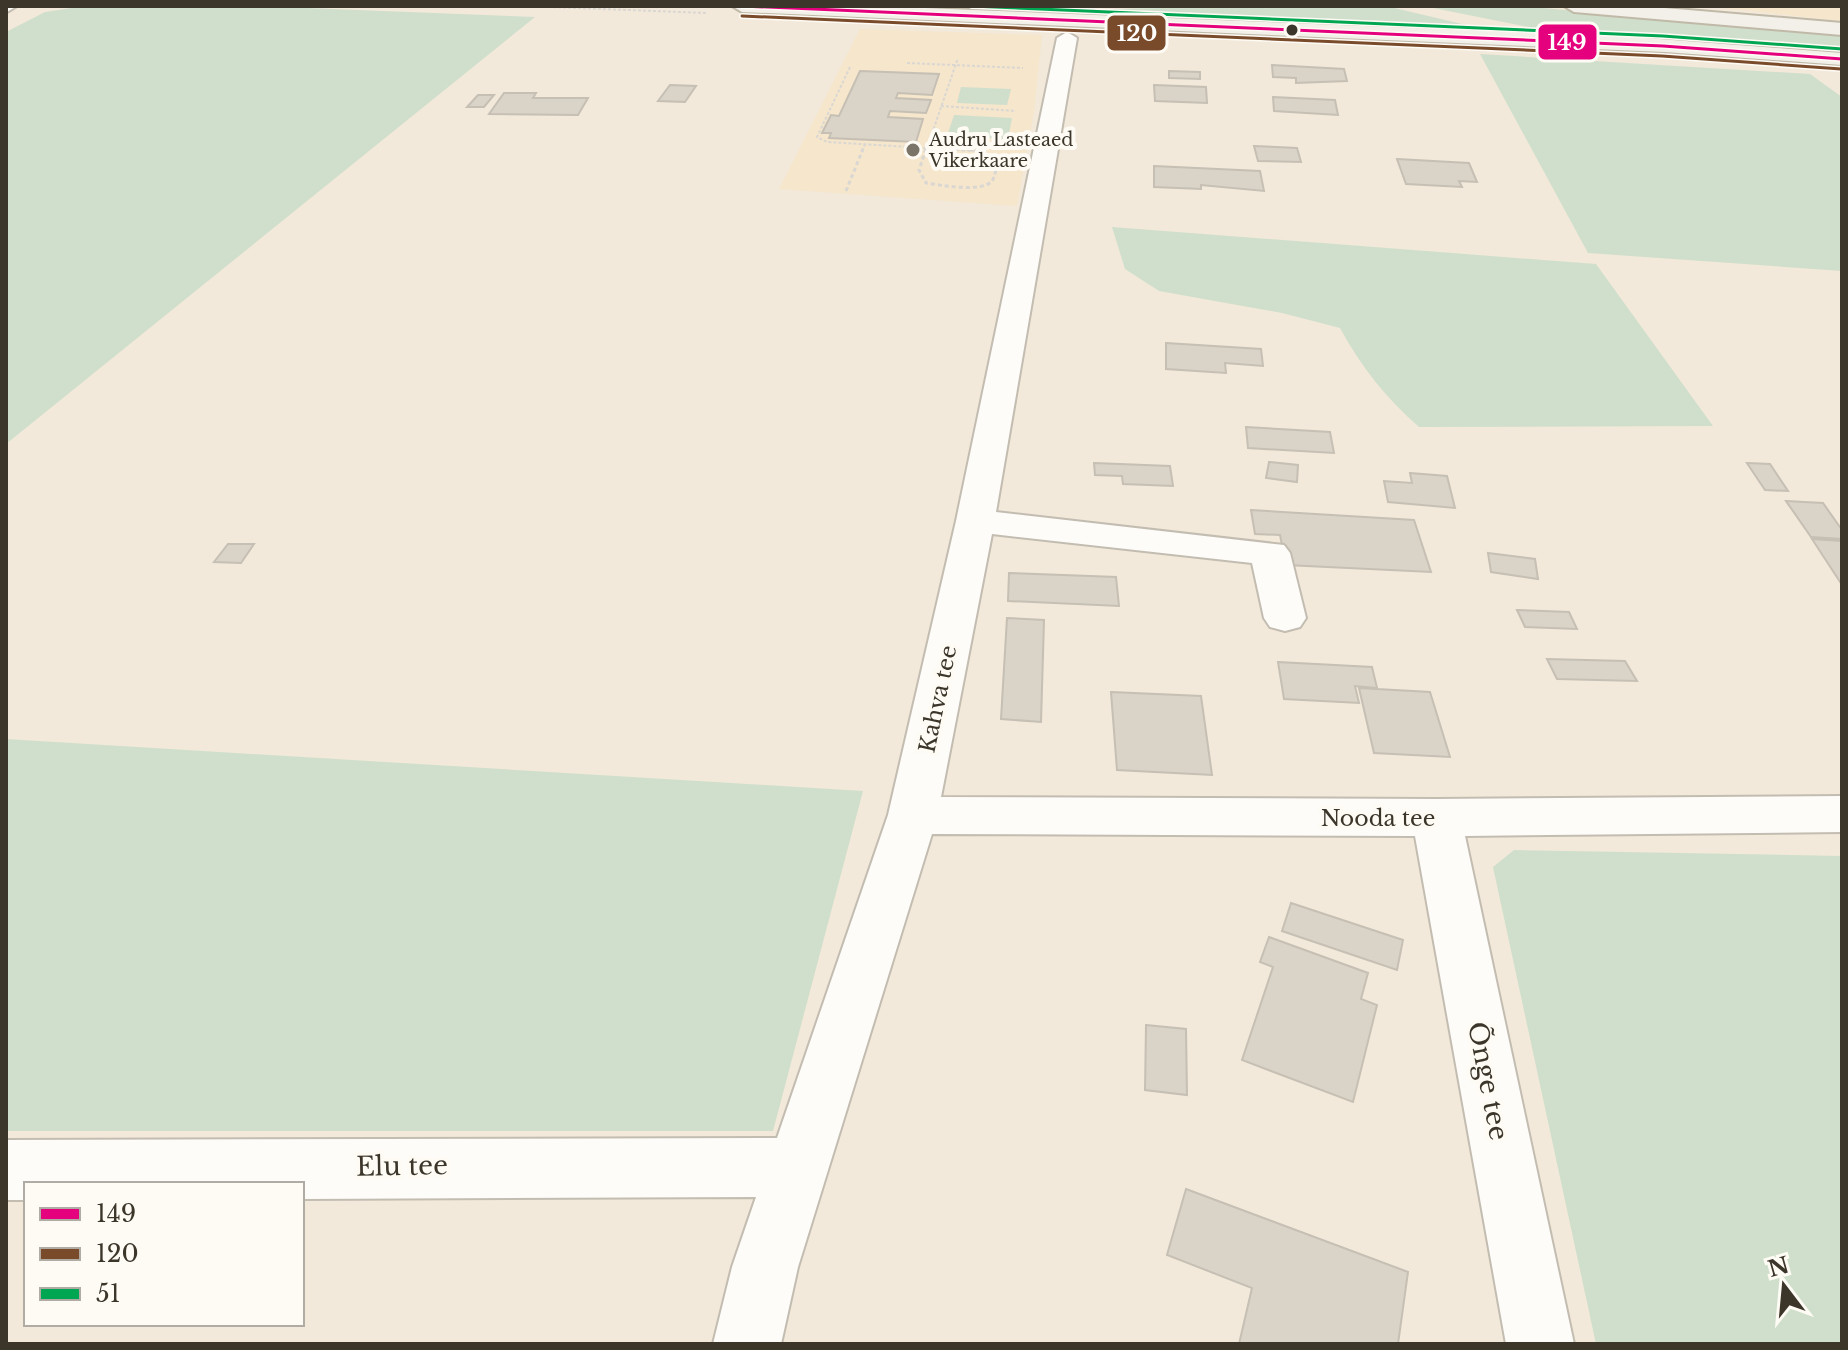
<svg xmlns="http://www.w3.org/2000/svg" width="1848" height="1350" font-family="'Libre Baskerville',serif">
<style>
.built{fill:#f5e6cc}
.green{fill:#d0dfcb}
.building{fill:#dad3c7;stroke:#c6bfb4;stroke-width:2}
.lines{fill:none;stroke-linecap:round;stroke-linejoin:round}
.minor-casing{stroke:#c3bcb1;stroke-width:4}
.major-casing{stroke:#c0b9a8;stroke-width:4}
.path-far1{stroke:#dad7d2;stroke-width:2;stroke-dasharray:3 2;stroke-linecap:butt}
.path{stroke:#dad7d2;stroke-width:3;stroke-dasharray:4 3;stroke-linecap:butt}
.minor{fill:#fdfcf9;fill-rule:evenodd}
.major{fill:#f2f0e8;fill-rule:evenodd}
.bus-1-casing{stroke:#fefbf5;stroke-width:6}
.bus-2-casing{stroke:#fefbf5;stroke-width:6}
.bus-3-casing{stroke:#fefbf5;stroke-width:6}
.bus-1{stroke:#e5007d;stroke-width:3}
.bus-2{stroke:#7a4b2a;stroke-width:3}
.bus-3{stroke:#00a651;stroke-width:3}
.bus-dot{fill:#3b352a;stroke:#fefbf5;stroke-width:3}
.poi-dot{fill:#7b7468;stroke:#fefbf5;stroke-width:3}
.labels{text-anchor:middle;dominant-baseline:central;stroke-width:8;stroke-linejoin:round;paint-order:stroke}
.far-poi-label{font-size:18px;fill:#3b352a;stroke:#fefbf5;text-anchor:start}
.street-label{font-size:22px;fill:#3b352a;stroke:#fefbf5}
.near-street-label{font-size:26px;fill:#3b352a;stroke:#fefbf5}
.line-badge{stroke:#fefbf5;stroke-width:3}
.badge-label{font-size:22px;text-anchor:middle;font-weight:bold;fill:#fff}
</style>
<rect width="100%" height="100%" fill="#f2e9da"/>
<!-- built -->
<path class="built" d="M1689,6H1842V21L1742,10Z
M860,29L1042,35L1034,112L1017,206L779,189Z"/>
<!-- green -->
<path class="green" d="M85,6H257L535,17L6,444V32L45,12Z
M1254,6H1386L1500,33L1012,11Z
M1423,6H1520L1842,35V52L1544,30Z
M1480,54L1810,74L1842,97V271L1588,253Z
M961,87L1011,89L1007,105L957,103Z
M954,115L1012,118L1008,139L947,136Z
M1112,227L1596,264L1713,426L1419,427C1386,398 1361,367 1340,328L1282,313L1159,291L1125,269Z
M6,739L863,791L773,1131H6Z
M1514,850L1842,856V1344H1596L1493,867Z"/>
<!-- building -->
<path class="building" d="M1272,65L1344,69L1347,81L1296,83V78L1273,77Z
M860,71L939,74L932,95L898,93L896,98L931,100L926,113L890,111L888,117L923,119L916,142L829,138L831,133H822L831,115L839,116Z
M1169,71L1200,72V79L1169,78Z
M670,85L696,86L685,102L658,101Z
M1154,85L1206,87L1207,103L1155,101Z
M504,93H536L533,98H588L578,115L489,114Z
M478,95H494L484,107H467Z
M1273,97L1335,100L1338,115L1274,111Z
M1254,146L1297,148L1301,162L1258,161Z
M1397,159L1469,163L1477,182L1459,181L1462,187L1406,184Z
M1154,166L1260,171L1264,191L1201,185V189L1154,187Z
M1166,343L1261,349L1263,366L1225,363L1226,373L1166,369Z
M1246,427L1330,432L1334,453L1248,448Z
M1269,462L1298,465L1297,482L1266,478Z
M1094,463L1170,466L1173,486L1123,484L1122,476L1095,475Z
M1747,463L1770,464L1788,491L1765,490Z
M1410,473L1447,476L1455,508L1388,502L1384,481L1412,483Z
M1786,501L1823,503L1842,530V539L1811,537Z
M1251,510L1414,520L1431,572L1286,565L1280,535L1255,534Z
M1812,539L1842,541V585Z
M228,544H254L241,563L214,562Z
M1488,553L1535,559L1538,579L1491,572Z
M1009,573L1116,577L1119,606L1008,601Z
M1517,610L1569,612L1577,629L1525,627Z
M1007,618L1044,620L1041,722L1001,719Z
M1547,659L1625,661L1637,681L1557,679Z
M1278,662L1372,667L1377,688L1355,686L1359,703L1284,699Z
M1359,688L1430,692L1450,757L1374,753Z
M1111,692L1201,696L1212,775L1117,770Z
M1291,903L1403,940L1397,970L1282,931Z
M1269,937L1368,973L1361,999L1377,1005L1353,1102L1242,1060L1273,967L1260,962Z
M1146,1025L1186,1029L1187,1095L1145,1090Z
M1186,1189L1408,1272L1398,1344H1239L1252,1288L1167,1255Z"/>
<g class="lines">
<!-- minor casing -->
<g class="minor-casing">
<path id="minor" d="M6,6H17L7,12Z
M1067,32L1077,38L996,512L1284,545L1290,553L1306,618L1300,627L1285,631L1270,627L1264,618L1252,563L992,534L941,797L1436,799L1842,796V832L1465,836L1574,1344H1506L1415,836L932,834L798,1267L781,1344H713L732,1267L756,1197L302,1199V1184H26V1200H6V1140L777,1138L888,815L956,521L1057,38Z"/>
</g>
<!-- major casing -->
<g class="major-casing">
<path id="major" d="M732,6H875L1633,37L1842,53V65L1665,52L742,12Z
M1564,6H1641L1842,23V35L1574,12Z"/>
</g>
<!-- path-far1 -->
<path class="path-far1" d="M523,6L707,13
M907,63L1023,68
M850,67L817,137L827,142L927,148
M941,106L1016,111
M927,148L983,151
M927,148L958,58
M862,151L865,144
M925,151L927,148"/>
<!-- path -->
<path class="path" d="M926,149L919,170L926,183C940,185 982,193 992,181C995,177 996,168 998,162L983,151L950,149
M846,191L863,149"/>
<!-- minor -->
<use href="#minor" class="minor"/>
<!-- major -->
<use href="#major" class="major"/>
<!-- bus-1 casing -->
<g class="bus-1-casing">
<path id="bus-1" d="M742,6L1663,46L1842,59"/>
</g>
<!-- bus-2 casing -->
<g class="bus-2-casing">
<path id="bus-2" d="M742,16L1662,56L1841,69"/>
</g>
<!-- bus-3 casing -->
<g class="bus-3-casing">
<path id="bus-3" d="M972,6L1663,36L1842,49"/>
</g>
<!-- bus-1 -->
<use href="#bus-1" class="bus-1"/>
<!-- bus-2 -->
<use href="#bus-2" class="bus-2"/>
<!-- bus-3 -->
<use href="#bus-3" class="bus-3"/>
</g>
<!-- markers -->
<circle class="bus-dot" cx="1292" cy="30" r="7"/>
<circle class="poi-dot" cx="913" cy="150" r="8"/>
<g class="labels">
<!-- far-poi labels -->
<g class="far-poi-label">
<text x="929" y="140">Audru Lasteaed<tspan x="929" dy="21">Vikerkaare</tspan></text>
</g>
<!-- street labels -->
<g class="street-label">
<text transform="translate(938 699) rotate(-78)">Kahva tee</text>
<text x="1378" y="818">Nooda tee</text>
</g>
<!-- near-street labels -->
<g class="near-street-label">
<text transform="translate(1488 1081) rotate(79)">Õnge tee</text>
<text transform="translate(402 1166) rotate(-1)">Elu tee</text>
</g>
</g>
<g class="line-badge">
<rect x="1106" y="14" width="61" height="38" rx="8" fill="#7a4b2a"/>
<rect x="1537" y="23" width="61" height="38" rx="8" fill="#e5007d"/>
</g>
<g class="badge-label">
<text x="1137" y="41">120</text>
<text x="1567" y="50">149</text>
</g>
<!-- border -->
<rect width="1848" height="1350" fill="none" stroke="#3b352a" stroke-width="16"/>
<!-- legend -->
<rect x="24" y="1182" width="280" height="144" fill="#fefbf5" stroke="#b0aca4" stroke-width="2"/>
<rect x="40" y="1208" width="40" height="12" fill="#e5007d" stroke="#b0aca4" stroke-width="2"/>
<text x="96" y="1222" font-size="24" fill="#3b352a">149</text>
<rect x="40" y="1248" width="40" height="12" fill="#7a4b2a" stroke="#b0aca4" stroke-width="2"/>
<text x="96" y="1262" font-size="24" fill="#3b352a">120</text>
<rect x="40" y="1288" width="40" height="12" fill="#00a651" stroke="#b0aca4" stroke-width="2"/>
<text x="96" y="1302" font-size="24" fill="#3b352a">51</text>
<!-- north arrow -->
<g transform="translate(1784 1286) rotate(344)" stroke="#fefbf5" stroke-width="6" paint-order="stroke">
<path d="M0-6L14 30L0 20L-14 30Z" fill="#3b352a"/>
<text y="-12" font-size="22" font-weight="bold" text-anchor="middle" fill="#3b352a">N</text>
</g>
</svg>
